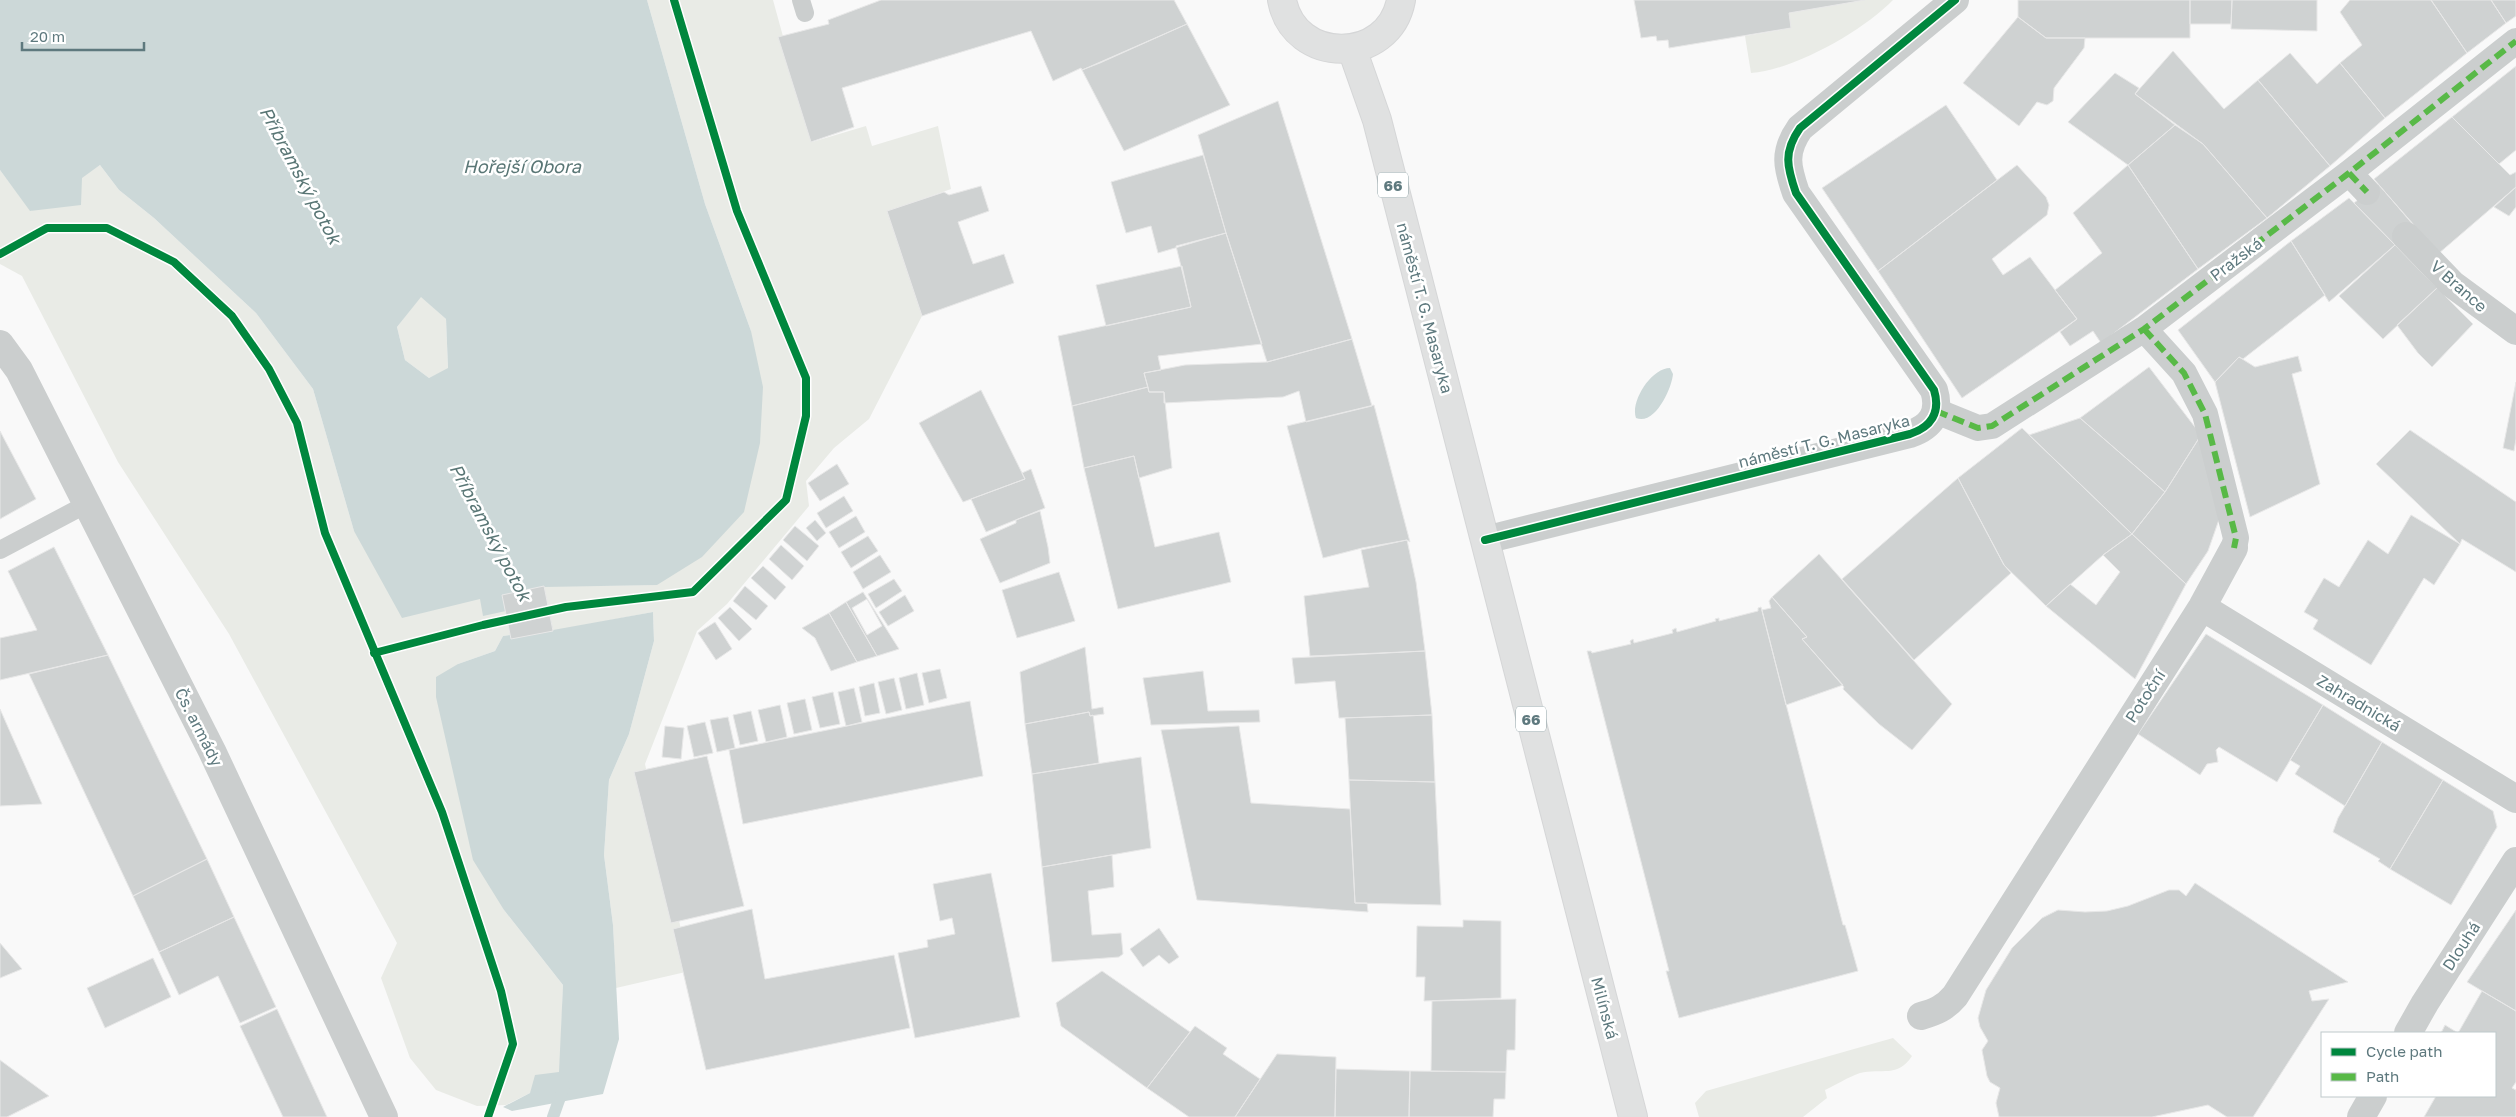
<svg xmlns="http://www.w3.org/2000/svg" width="2516" height="1117" font-family="'Golos Text',sans-serif">
<style>
.green{fill:#e9ebe6}
.water{fill:#ccd8d8;fill-rule:evenodd}
.lines{fill:none;stroke-linecap:round;stroke-linejoin:round}
.stream{stroke:#ccd8d8;stroke-width:12}
.building{fill:#cfd2d2;stroke:#e8e8e8;fill-rule:evenodd}
.primary-casing{stroke:#d5d6d7;stroke-width:30}
.service{stroke:#cbcece;stroke-width:18}
.pedestrian{stroke:#cbcece;stroke-width:26}
.minor{stroke:#cbcece;stroke-width:28}
.tertiary{stroke:#cbcece;stroke-width:28}
.primary{stroke:#e0e1e1;stroke-width:28}
.quiet{stroke:#58b947;stroke-width:6;stroke-dasharray:12 6;stroke-linecap:butt}
.cycleway-casing{stroke:#fff;stroke-width:11}
.cycleway{stroke:#00873e;stroke-width:8}
.labels{text-anchor:middle;dominant-baseline:central;stroke-width:5;stroke-linejoin:round;paint-order:stroke}
.shield{fill:#fff;stroke:#8ea1a5;stroke-width:1}
.shield-label{font-size:15px;font-weight:bold;fill:#5e797e}
.street-label{font-size:16px;fill:#5e797e;stroke:#fff}
.water-label{font-size:18px;font-style:italic;fill:#597675;stroke:#fff}
</style>
<rect width="100%" height="100%" fill="#f9f9f9"/>
<!-- green -->
<path class="green" d="M647,0H773L812,142L866,126L872,146L938,126L951,189L888,211L922,316L869,419L834,448L806,481L809,506L727,604L697,631L645,764L690,971L616,988L613,925L604,855L609,780L629,734L654,641L653,612L553,631L544,586L657,585L751,331L705,204Z
M1865,0H1893C1863,31 1794,70 1751,73L1745,36L1791,28L1789,13Z
M100,165L119,190L154,218L256,313L313,389L354,531L506,611L510,635L503,636L495,651L458,664L504,910L563,985L560,1072L530,1093L506,1105L477,1106L436,1090L410,1058L381,978L397,943L229,634L118,462L22,276L0,264V170L31,211Z
M421,296L446,319L448,369L429,378L405,360L397,327Z
M1893,1038L1912,1056C1898,1078 1881,1068 1860,1073C1848,1077 1836,1085 1825,1090L1827,1098L1803,1117H1699L1695,1103L1706,1091Z"/>
<!-- water -->
<path class="water" d="M0,0H647L705,204L751,331L763,387L760,443L744,512L702,557L657,585L544,587L553,630L653,612L654,641L629,734L609,780L604,855L613,925L619,1039L603,1094L512,1111L503,1107L530,1093L535,1075L559,1072L563,985L504,910L473,860L436,697V677L458,664L495,651L503,636L510,635L506,611L483,616L480,599L402,618L354,531L313,389L256,313L154,218L119,190L100,165L82,178L81,205L30,211L0,170ZM421,297L446,319L448,368L429,378L405,360L397,327Z
M1670,368L1673,374C1672,388 1655,426 1636,418C1630,402 1651,368 1670,368Z"/>
<g class="lines">
<!-- stream -->
<path class="stream" d="M553,1117L564,1086"/>
</g>
<!-- building -->
<path class="building" d="M881,0H1174L1187,24L1100,63L1082,70L1081,68L1053,81L1031,31L842,88L854,127L811,142L778,37L829,24L828,20Z
M1634,0H1865L1789,13L1791,28L1669,48L1668,40L1657,41L1656,36L1641,38Z
M2018,0H2190V38H2046L2018,17Z
M2190,0H2232L2231,24H2190Z
M2232,0H2317V31L2231,29Z
M2350,0H2431L2467,53L2385,118L2340,63L2362,45L2340,12Z
M2431,0H2491L2506,23L2467,53Z
M2491,0H2516V16L2506,23Z
M2018,17L2046,38H2085L2084,48L2054,88L2053,101L2047,105L2037,102L2019,126L1963,83Z
M1187,24L1230,105L1124,151L1082,70Z
M2173,51L2224,109L2258,80L2330,166L2267,218L2203,144L2135,94Z
M2290,53L2317,84L2340,63L2385,118L2330,166L2258,80Z
M2516,66V150L2499,164L2452,117Z
M2115,73L2139,88L2135,94L2175,125L2128,165L2068,122Z
M1278,101L1352,339L1267,362L1226,233L1198,135Z
M1946,105L1997,180L1878,271L1822,188Z
M2452,117L2510,175L2516,172V187L2438,254L2374,179Z
M2175,125L2203,144L2267,218L2198,269L2128,165Z
M1203,155L1226,233L1158,253L1151,226L1126,233L1111,182Z
M2017,165L2046,197L2049,205L2047,215L1992,259L2003,275L2030,257L2077,319L1962,398L1878,271Z
M2128,165L2198,269L2101,343L2093,331L2070,346L2060,332L2077,319L2055,290L2102,253L2073,213Z
M2378,184L2414,225L2395,245L2354,203Z
M981,186L989,211L958,222L973,264L1004,254L1014,283L922,316L887,211L944,192L949,195Z
M2516,187V207L2509,216L2494,207Z
M2349,198L2395,245L2329,302L2291,241Z
M1226,233L1262,344L1158,356L1161,370L1144,373L1148,387L1072,406L1058,336L1191,307L1176,246Z
M2291,241L2325,295L2243,359L2239,357L2215,382L2178,330Z
M2395,245L2437,288L2383,339L2339,296Z
M1182,266L1191,307L1106,326L1096,285Z
M2437,288L2473,324L2432,367L2418,353L2397,325Z
M1352,339L1372,406L1306,422L1299,391L1283,397L1164,403V392H1149L1144,373L1185,365L1267,362Z
M2298,356L2302,371L2292,374L2320,484L2250,517L2215,382L2239,357L2255,367Z
M2149,367L2201,435L2165,492L2080,418Z
M2516,382V439L2514,451L2503,448Z
M1148,387L1149,392H1164L1172,468L1139,478L1134,456L1084,468L1072,406Z
M981,390L1025,479L963,502L919,423Z
M1374,405L1410,542L1407,540L1362,548L1323,558L1287,426Z
M2080,418L2165,492L2132,534L2029,435Z
M2022,428L2132,534L2103,555L2046,606L2004,565L1958,478Z
M2410,430L2516,502V572L2462,539L2460,544L2376,464Z
M0,431L36,499L0,519Z
M2201,435L2222,511L2208,551L2186,584L2132,534L2165,492Z
M1134,456L1155,547L1219,532L1231,582L1118,609L1084,468Z
M837,464L849,484L820,501L808,483Z
M1031,469L1045,508L986,532L971,499L1025,479L1022,473Z
M1958,478L2004,565L2011,573L1914,660L1842,579Z
M844,496L853,511L826,528L817,513Z
M1040,511L1048,547L1050,563L1000,583L980,539L1016,523V520Z
M2411,515L2460,544L2434,585L2424,578L2371,665L2313,629L2318,620L2304,612L2324,578L2339,587L2368,540L2388,554Z
M856,516L865,532L839,548L829,532Z
M815,520L826,533L817,541L806,528Z
M795,526L819,546L807,561L783,540Z
M2132,534L2186,584L2135,679L2046,606L2070,584L2096,605L2120,572L2103,555Z
M868,536L878,551L851,568L841,552Z
M1407,540L1416,582L1425,651L1310,656L1304,596L1369,587L1361,550Z
M781,545L804,566L792,580L769,559Z
M54,547L108,655L0,680V638L37,630L8,571Z
M1819,554L1952,704L1912,750L1879,724L1843,689L1844,687L1802,639L1807,637L1772,597Z
M880,555L891,572L863,589L853,572Z
M763,566L786,587L775,600L751,578Z
M1059,572L1075,621L1017,638L1002,590Z
M894,579L902,591L876,608L868,594Z
M544,586L553,631L511,639L502,595Z
M745,586L768,606L756,620L733,601Z
M863,592L899,649L877,656L846,602ZM867,599L882,626L867,635L852,608Z
M905,595L914,611L888,626L879,612Z
M1772,597L1807,637L1802,639L1843,685L1786,705L1762,610L1771,608L1769,601Z
M846,602L877,656L857,662L829,613Z
M730,607L752,629L739,641L718,618Z
M1761,607L1843,925H1845L1858,971L1679,1018L1666,971H1669L1587,651H1591L1592,653L1631,644L1630,641L1633,639L1634,643L1673,633L1672,630L1676,628L1677,632L1716,621L1715,619L1719,618V621L1758,611V608Z
M829,613L857,662L831,671L815,638L802,628Z
M715,622L732,649L716,660L698,633Z
M2206,634L2323,705L2277,782L2219,747L2216,750L2218,762L2207,764L2200,775L2138,734Z
M1085,647L1092,709L1103,707L1104,714L1090,716L1089,712L1025,724L1020,672Z
M1425,651L1432,715L1339,718L1335,681L1295,684L1292,658Z
M108,655L207,859L133,896L29,674Z
M940,669L947,698L929,703L922,673Z
M1203,671L1208,711L1259,710L1260,722L1151,725L1143,678Z
M917,673L924,705L906,709L899,678Z
M894,678L902,710L886,714L878,682Z
M874,683L880,713L865,716L859,687Z
M854,688L862,722L846,726L838,692Z
M833,692L840,724L820,728L812,697Z
M805,699L812,730L794,734L787,703Z
M970,701L983,776L743,824L729,750Z
M780,705L787,737L766,742L758,710Z
M2323,705L2382,742L2345,806L2295,774L2300,766L2290,760Z
M0,709L42,804L0,806Z
M751,711L758,741L740,745L733,715Z
M1089,712L1090,716L1093,715L1099,763L1032,774L1025,724Z
M1432,715L1435,782L1349,780L1345,718Z
M728,717L735,748L717,752L710,720Z
M705,722L713,753L694,757L687,726Z
M665,726L684,728L681,759L662,757Z
M1239,726L1251,803L1350,809L1355,903H1367L1368,912L1197,900L1161,730Z
M2382,742L2443,780L2390,869L2378,861L2380,859L2333,832L2338,818Z
M707,756L744,906L671,923L634,772Z
M1141,757L1151,848L1042,867L1032,774Z
M1349,780L1435,782L1441,905L1355,903Z
M2443,780L2493,811L2497,827L2451,905L2390,869Z
M1112,855L1114,887L1088,891L1092,935L1121,933L1123,954L1119,957L1052,962L1042,867Z
M207,859L234,917L159,952L133,896Z
M991,873L1020,1017L915,1038L898,953L928,947L927,940L955,934L952,918L940,921L933,884Z
M2195,883L2348,982L2309,991L2312,1001L2329,999L2253,1117H2227L2208,1105L2152,1117H1999L1996,1103L2000,1088L1990,1082L1987,1076L1982,1050L1988,1041L1980,1027L1978,1018L1986,990L2012,948L2042,918L2058,910L2085,912L2107,911L2128,906L2169,890H2179L2186,896Z
M752,909L765,979L894,955L910,1028L706,1070L673,929Z
M2516,910V1011L2467,982Z
M234,917L276,1007L240,1023L218,976L179,995L159,952Z
M1463,920L1501,921V998L1424,1001L1425,977H1416L1417,926L1463,927Z
M1159,928L1179,957L1169,964L1159,955L1143,967L1130,949Z
M0,943L22,969L0,978Z
M153,958L171,997L105,1028L87,988Z
M1102,971L1190,1032L1147,1088L1061,1026L1056,1003Z
M2482,991L2516,1011V1082L2512,1088L2516,1090V1117H2424L2436,1096H2495V1033H2441L2445,1025L2458,1033Z
M1516,999L1515,1050H1507L1506,1072L1431,1071L1432,1001Z
M277,1009L327,1117H283L240,1026Z
M1195,1026L1227,1048L1223,1054L1260,1079L1235,1117H1189L1147,1088Z
M1277,1054L1336,1057L1335,1117H1235Z
M0,1060L49,1096L7,1117H0Z
M1336,1069L1410,1071L1409,1117H1335Z
M1410,1071L1506,1072L1505,1099H1494L1493,1117H1409Z"/>
<g class="lines">
<!-- primary casing -->
<g class="primary-casing">
<path id="primary" d="M1282,0C1294,65 1389,65 1401,0
M1352,49L1377,120L1633,1117"/>
</g>
<!-- service -->
<path class="service" d="M801,0L805,13
M0,550L85,505"/>
<!-- pedestrian -->
<path class="pedestrian" d="M2349,173L2367,192
M2144,329L2184,373L2205,414L2236,538L2234,548
M1936,411L1978,428L1992,426L2144,329L2349,173L2516,41"/>
<!-- minor -->
<path class="minor" d="M2406,236L2452,284L2516,331
M1485,540L1910,434C1931,427 1941,413 1934,390L1796,193C1787,167 1783,152 1800,128L1955,0
M2202,607L2516,799
M1921,1016C1935,1012 1945,1008 1955,996L2202,607L2234,548
M2408,1033L2425,1003L2516,861
M2361,1117L2373,1096"/>
<!-- tertiary -->
<path class="tertiary" d="M0,344L19,370L212,751L384,1117"/>
<!-- primary -->
<use href="#primary" class="primary"/>
<!-- quiet -->
<path class="quiet" d="M2349,173L2367,192
M2144,329L2184,373L2205,414L2236,538L2234,548
M1936,411L1978,428L1992,426L2144,329L2349,173L2516,41"/>
<!-- cycleway casing -->
<g class="cycleway-casing">
<path id="cycleway" d="M0,254L47,228H107L174,262L232,316L269,369L297,423L325,533L442,812L501,991L513,1044L488,1117
M1485,540L1910,434C1931,427 1941,413 1934,390L1796,193C1787,167 1783,152 1800,128L1955,0
M374,653L483,625L566,607L693,592L786,500L806,416V378L737,211L674,0"/>
</g>
<!-- cycleway -->
<use href="#cycleway" class="cycleway"/>
</g>
<g class="labels">
<!-- shield labels -->
<g class="shield">
<rect x="1378" y="172.5" width="30" height="25" rx="4"/>
<rect x="1516" y="706.5" width="30" height="25" rx="4"/>
</g>
<g class="shield-label">
<text x="1393" y="185">66</text>
<text x="1531" y="719">66</text>
</g>
<!-- street labels -->
<g class="street-label">
<text transform="translate(2236 259) rotate(-37)">Pražská</text>
<text transform="translate(2459 286) rotate(41)">V Brance</text>
<text transform="translate(1425 308) rotate(75)">náměstí T. G. Masaryka</text>
<text transform="translate(1824 441) rotate(-14)">náměstí T. G. Masaryka</text>
<text transform="translate(2145 696) rotate(-57)">Potoční</text>
<text transform="translate(2359 703) rotate(31)">Zahradnická</text>
<text transform="translate(199 727) rotate(63)">Čs. armády</text>
<text transform="translate(2461 946) rotate(-57)">Dlouhá</text>
<text transform="translate(1605 1008) rotate(75)">Milínská</text>
</g>
<!-- water labels -->
<g class="water-label">
<text x="522" y="166">Hořejší Obora</text>
<text transform="translate(301 175) rotate(62)">Příbramský potok</text>
<text transform="translate(491 532) rotate(62)">Příbramský potok</text>
</g>
</g>
<!-- legend -->
<rect x="2321" y="1032" width="175" height="65" fill="#ffffff" stroke="#bfc9cb"/>
<rect x="2331" y="1048" width="25" height="8" fill="#00873e" stroke="#bfc9cb"/>
<text x="2366" y="1057" font-size="15" fill="#5e797e">Cycle path</text>
<rect x="2331" y="1073" width="25" height="8" fill="#58b947" stroke="#bfc9cb"/>
<text x="2366" y="1082" font-size="15" fill="#5e797e">Path</text>
<!-- scale -->
<path d="M22 42v8h122v-8" fill="none" stroke="#5e797e" stroke-width="2.5"/>
<text x="30" y="42" font-size="15" fill="#5e797e" stroke="#ffffff" stroke-width="4" paint-order="stroke">20 m</text>
</svg>
